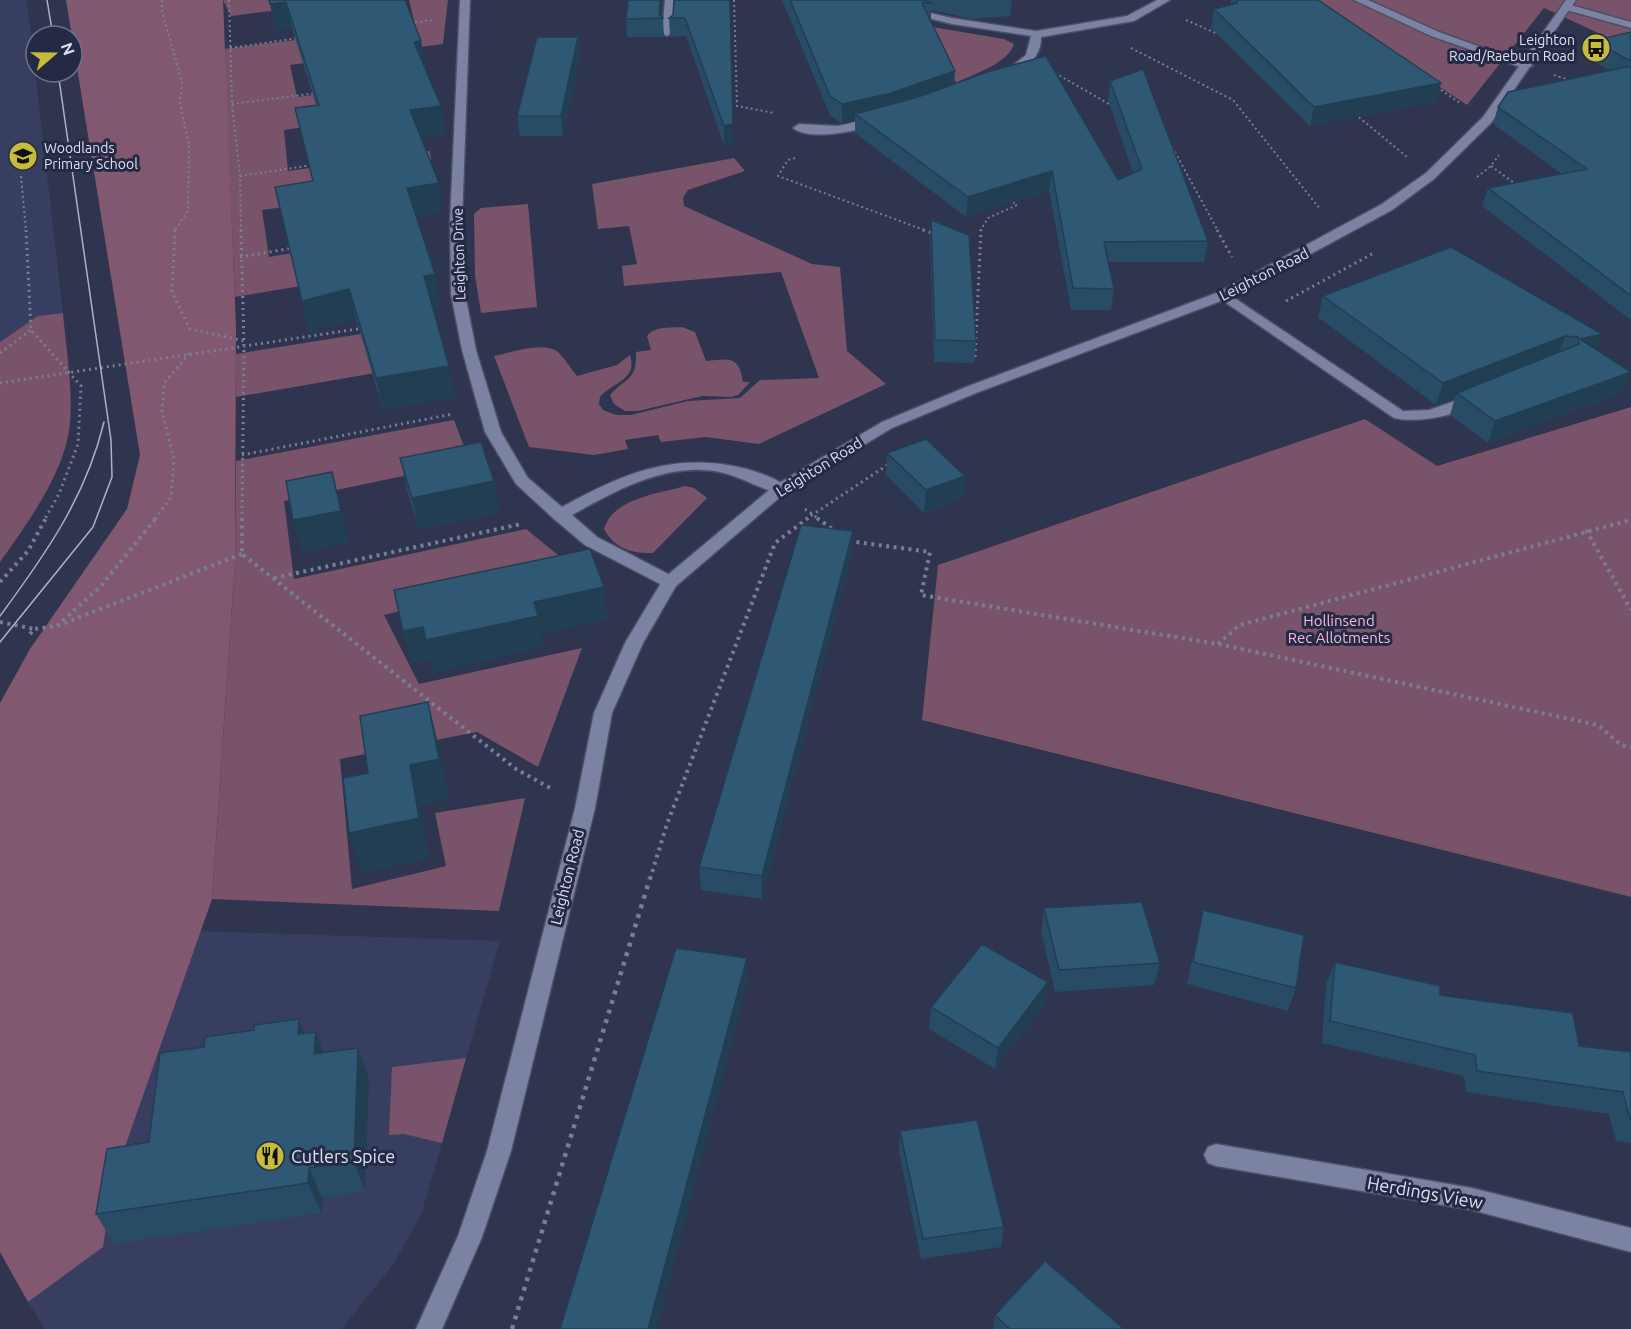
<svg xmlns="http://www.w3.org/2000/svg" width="1631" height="1329" font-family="Ubuntu,sans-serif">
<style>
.built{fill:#383e5f}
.green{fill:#79536a}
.forest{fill:#825871}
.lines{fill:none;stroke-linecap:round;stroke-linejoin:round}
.lane-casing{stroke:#4a4f65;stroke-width:3}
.street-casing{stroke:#4a4f65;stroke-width:3}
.secondary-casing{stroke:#4a4f65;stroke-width:3}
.path-far3{stroke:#7a7e95;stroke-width:2;stroke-dasharray:2 3;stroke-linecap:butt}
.path-far2{stroke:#7a7e95;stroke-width:3;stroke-dasharray:2 4;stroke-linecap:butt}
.path-far1{stroke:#7a7e95;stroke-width:4;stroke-dasharray:3 4.5;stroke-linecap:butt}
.path{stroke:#7a7e95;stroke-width:4.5;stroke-dasharray:4 6;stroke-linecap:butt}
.lane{fill:#7c83a2;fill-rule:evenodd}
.street{fill:#7c83a2;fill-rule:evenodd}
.secondary{fill:#7c83a2;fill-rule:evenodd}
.tram{stroke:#aeb2c7;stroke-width:1.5}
.wall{fill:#284c65}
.shaded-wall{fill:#213e52}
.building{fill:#2f5875;stroke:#213e52;stroke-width:1.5}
.labels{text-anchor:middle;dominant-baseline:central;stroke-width:6;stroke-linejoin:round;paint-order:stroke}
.far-poi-label{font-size:14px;fill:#dce0f2;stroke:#252a44;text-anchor:end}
.far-street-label{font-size:14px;fill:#dce0f2;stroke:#252a44}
.street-label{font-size:15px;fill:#dce0f2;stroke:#252a44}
.park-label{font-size:15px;fill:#fcb7e0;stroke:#252a44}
.near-poi-label{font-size:18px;fill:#dce0f2;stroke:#252a44;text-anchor:start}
.near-street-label{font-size:18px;fill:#dce0f2;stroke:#252a44}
</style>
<rect width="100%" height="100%" fill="#2f344f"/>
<!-- built -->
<path class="built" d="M0,0H27L63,313L38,316L0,342Z
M199,931L500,941L421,1215L394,1263L342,1329H45L28,1302L103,1246L113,1181Z"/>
<!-- green -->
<path class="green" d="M223,0H357L231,16Z
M409,0H448L443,44L290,65L297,97L422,81L419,110L284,130L288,171L430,151L434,186L262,210L269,257L404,234L409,268L235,297L224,49L415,25Z
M1308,0H1631V48L1544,8L1467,105Z
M932,27L1004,39L1014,44C1008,64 973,74 956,83Z
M734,158L745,171L688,190L683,198L684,206L812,264L840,267L847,351L886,384L759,444L706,437L661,442L658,435L625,440L628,449L594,455L529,447L494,356C511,353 545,340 559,353C566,360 571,369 577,376L617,365L630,355C638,380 613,382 600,397L599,404L603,410L616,415H631L688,401L740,398L760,380L819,378L781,272L624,286L622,266L637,264L629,226L598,229L592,184Z
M528,204L537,307L481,313L475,276L474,214L481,208Z
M63,313C66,349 73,387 70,423C66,471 27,524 0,562V342L38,316Z
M436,322L444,361L236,397V354Z
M682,327L695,332L706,361C729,359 739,355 743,382H750L738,395L731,397L702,396L638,411H625L614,404L610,395C626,377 637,381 636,352L651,350L647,336C655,326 669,328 682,327Z
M1631,407V897L922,720L938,565L1365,419L1437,466Z
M454,420L470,462L284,501L294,579L526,529L574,568L384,615L419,684L582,648L538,767L477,732L340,759L352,889L446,866L435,813L525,798L499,911L212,899L235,562L236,461Z
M685,486L694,488L707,498L653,553C632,554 614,548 604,529C613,498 658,494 685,486Z
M466,1058L442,1143L404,1134L389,1135L392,1067Z"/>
<!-- forest -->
<path class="forest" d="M66,0H223L236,327L235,562L212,899L113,1181L103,1247L28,1302L0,1252V703L30,649L127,509L140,455Z"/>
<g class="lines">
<!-- lane casing -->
<g class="lane-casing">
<path id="lane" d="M665,0H675L672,33L667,36L662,33Z
M1224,291L1403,411L1429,410L1475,394L1482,398C1467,415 1416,424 1394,418L1219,298V292Z"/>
</g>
<!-- street casing -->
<g class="street-casing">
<path id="street" d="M460,0H470L462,222L465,294L476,350L501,432L528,478L562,507C624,473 675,451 747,469C759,473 781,479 788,489L780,494C761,489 743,478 724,473C670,460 617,490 572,515L597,537L676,578L679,582L676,586H664L585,545L554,519L516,484L485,432L462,350L451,294L450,222Z
M855,0H874L952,18L1036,31L1127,16L1157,0H1170L1134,21L1041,37C1042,55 1026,71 1009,76L1003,73L1026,55L1031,36L952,24Z
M1354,0H1368L1439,32L1533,66L1523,68L1431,36Z
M1567,4L1631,22V28L1563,9L1562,7Z
M876,117L882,121L880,124C860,130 810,142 793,128L799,124L838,126Z
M1216,1144L1472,1188L1631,1228V1252L1472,1210L1216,1166L1208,1163L1204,1155L1208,1147Z"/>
</g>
<!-- secondary casing -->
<g class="secondary-casing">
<path id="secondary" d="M1566,0H1576L1491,123L1434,179L1392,210L1229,298L976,393L892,428L786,492L676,586L643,643L612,713L595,808L511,1151L482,1237L442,1329H416L458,1236L487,1151L575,808L594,713L625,643L664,578L774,486L882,422L966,387L1219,292L1382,204L1426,173L1483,117Z"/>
</g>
<!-- path-far3 -->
<path class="path-far3" d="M162,0V11L182,82L180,103L189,146L188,211L174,231
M229,0L232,104L240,176L241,231
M734,0L737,106L774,113
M1186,20L1220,35
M410,23L433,20
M230,48L299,38
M1131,48L1233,100L1320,209
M1055,73L1114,107
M1554,75L1572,81
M1437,87L1460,103
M232,104L317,93
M1355,114L1407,157
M1170,143L1218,231
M795,158L788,160L778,176L927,231
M1491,166L1518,186
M21,176L26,231
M240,176L313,165
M1477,177L1491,166L1499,155
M980,231L988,218L1017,205L1010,200"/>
<!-- path-far2 -->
<path class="path-far2" d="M26,230L31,330L81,386L78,444L59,494L45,519
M175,230L172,292L190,329L244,341
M241,230L244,347L242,519
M923,230L932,233
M1217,230L1232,257
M240,257L293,248
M1286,301L1372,254
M0,353L31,330
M975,357L981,230
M0,383L364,328
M242,455L453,414
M805,509L819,519
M155,519L171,497L174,459L162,411L164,383L190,353
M806,519L889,464"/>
<!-- path-far1 -->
<path class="path-far1" d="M242,518V554L516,769L552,789
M817,518L835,531
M1586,530L1631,610
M849,541L930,552L921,595L1218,644L1598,725L1621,745L1631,747
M274,578L521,524
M0,582L28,551L46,518
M0,622L34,629
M57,626L101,586L156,518
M30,634L34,629L57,626L242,554
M1218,644L1240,625L1631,520
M650,879L667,824L775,543L808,518"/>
<!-- path -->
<path class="path" d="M512,1329L650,878"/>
<!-- lane -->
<use href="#lane" class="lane"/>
<!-- street -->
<use href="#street" class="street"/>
<!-- secondary -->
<use href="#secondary" class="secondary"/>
<!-- tram -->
<path class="tram" d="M47,0L53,36
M0,616C45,555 86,497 104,422
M0,642L93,527L112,477L111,440L58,72"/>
</g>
<!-- wall -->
<path class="wall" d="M269,0H405L426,68H425L441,106L445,134L421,138L444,212L417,217L441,304L432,306L455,397L383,410L356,319L309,332L313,181L316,105L292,28L276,30Z
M628,0H663L661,17L663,18L664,37H627L626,19Z
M731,0L733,144L724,145L686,36L670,37L669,18Z
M782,0H1012L1010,16L971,19L931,10V21L954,84L1118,180L1133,173L1108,100L1110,81L1208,241L1204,262H1108L1114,289L1111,310H1071L1049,191L966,217L855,133V121L842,124L830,115Z
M1231,0H1318L1441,83L1436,102L1310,126L1211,28L1214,9L1231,5Z
M1631,32V320L1482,206L1488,188L1562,174L1493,124L1498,107L1611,71L1587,58L1593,41Z
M578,37L580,56L563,136H520L517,116Z
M931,220L976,341L974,363L934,362L930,241Z
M1323,296L1602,334L1596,349L1631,372L1622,393L1488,443L1450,415L1455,398L1436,405L1318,317Z
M887,453L965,476L963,498L924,513L886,475Z
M400,458L500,513L419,530L407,490Z
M853,531L852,553L762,899L701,890L699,867Z
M1044,908L1160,963L1154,985L1055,992L1041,931Z
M1203,910L1296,988L1288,1011L1187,984L1198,932Z
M1335,962L1440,995L1579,1046L1631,1052V1143L1616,1141L1609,1114L1466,1092L1464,1076L1322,1043L1326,984Z
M1048,982L1045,1004L995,1069L929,1029L931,1007Z
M316,1032L323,1053L369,1079L365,1191L322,1198L321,1213L114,1244L96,1214L149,1142L305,1033Z
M900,1131L1004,1227L1001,1247L921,1259L899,1152Z
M995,1315L1124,1329H993Z"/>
<!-- shaded-wall -->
<path class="shaded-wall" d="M660,0H663L661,18L659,14Z
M731,0L733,144L724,145V126Z
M286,2L292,28L276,30L270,4Z
M578,37L580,56L563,136L561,116Z
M421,41L426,68L419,69L414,42Z
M955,71L953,91L855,114V121L842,124V104Z
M1441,83L1436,102L1310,126L1314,107Z
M441,106L445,134L415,139L410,110Z
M1052,171L1049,191L966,217L968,197Z
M439,183L444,212L413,218L407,188Z
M435,274L441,304L430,306L424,276Z
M349,289L356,319L309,332L302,301Z
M1602,334L1594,356L1579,344L1580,339Z
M1565,336L1557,358L1457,393L1455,398L1436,405L1443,383Z
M449,366L455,397L383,410L376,378Z
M1631,372L1622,393L1488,443L1495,421Z
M332,472L349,543L302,553L293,520Z
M965,476L963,498L924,513L926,490Z
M494,481L500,513L419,530L412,498Z
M853,531L852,553L762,899V876Z
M604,587L608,620L541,634L543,648L434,673L431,660L411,664L403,631Z
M428,702L438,743L449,800L421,806L429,859L362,874L349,833L410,765Z
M747,958L748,981L657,1329H648Z
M1048,982L1045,1004L995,1069L998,1048Z
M299,1019L311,1051L298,1034Z
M316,1032L327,1063L314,1054Z
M358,1048L369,1079L365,1191L354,1161Z
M309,1168L322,1198L321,1213L308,1183Z"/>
<!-- building -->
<path class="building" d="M269,0H405L421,41L414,42L441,106L410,110L439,183L407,188L435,274L424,276L449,366L376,378L349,289L302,301L275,187L313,181L295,108L319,105L286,2L270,4Z
M628,0H660L659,14L663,18L626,19Z
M674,0H730L733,124L724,126L685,18H669L673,15Z
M790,0H922L932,3H922L955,71L888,94L842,104L830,96Z
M1237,0H1318L1441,83L1314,107L1214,9L1237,3Z
M1631,32V61L1593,41Z
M537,37H578L561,116H517Z
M1046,56L1118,180L1142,169L1110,81L1143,69L1208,241L1104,242L1114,289L1073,288L1052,171L968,197L855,114L918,97L987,72Z
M1631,66V296L1488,188L1587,169L1498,107L1508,92Z
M931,220L969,235L976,341L935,340Z
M1451,247L1602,334L1580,339L1631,372L1495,421L1457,393L1579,344L1578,337L1565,336L1443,383L1323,296Z
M926,439L965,476L926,490L887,453Z
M481,442L494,481L412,498L400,458Z
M332,472L341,511L293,520L286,481Z
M801,525L853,531L762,876L699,867Z
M590,549L604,587L534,602L538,616L426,640L423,627L403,631L394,590Z
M428,702L439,759L410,765L419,818L349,833L343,778L368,773L360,716Z
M1142,902L1160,963L1059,970L1044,908Z
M1203,910L1304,935L1296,988L1193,962Z
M982,944L1048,982L998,1048L931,1007Z
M676,948L747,958L648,1329H560Z
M1335,962L1440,986V995L1573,1013L1579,1046L1631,1052V1120H1630L1623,1092L1477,1071L1475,1055L1330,1021Z
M299,1019L298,1034L316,1032L314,1054L358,1048L354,1161L309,1168L308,1183L96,1214L107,1149L149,1142L160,1053L204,1047L205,1037L254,1030V1025Z
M977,1120L1004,1227L923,1239L900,1131Z
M1045,1261L1124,1329H1010L995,1315Z"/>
<!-- icons -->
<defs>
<g id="bus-disc" transform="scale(1.5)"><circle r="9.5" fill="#c7bb3c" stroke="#252a44"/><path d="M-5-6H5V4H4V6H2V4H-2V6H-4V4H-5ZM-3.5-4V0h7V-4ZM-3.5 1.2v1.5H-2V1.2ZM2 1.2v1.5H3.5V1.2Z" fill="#111"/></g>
<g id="school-disc" transform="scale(1.5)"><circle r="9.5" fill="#c7bb3c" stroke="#252a44"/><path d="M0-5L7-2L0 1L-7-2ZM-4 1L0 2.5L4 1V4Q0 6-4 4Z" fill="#111"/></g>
<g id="restaurant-disc" transform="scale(1.5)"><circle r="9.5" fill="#c7bb3c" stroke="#252a44"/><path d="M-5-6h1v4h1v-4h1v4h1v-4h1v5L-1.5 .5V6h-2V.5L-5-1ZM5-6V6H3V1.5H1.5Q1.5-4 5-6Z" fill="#111"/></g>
</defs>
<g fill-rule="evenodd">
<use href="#bus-disc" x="1596" y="48"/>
<use href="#school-disc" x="23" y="156"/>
<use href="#restaurant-disc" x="270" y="1156"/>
</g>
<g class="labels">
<!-- far-poi labels -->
<g class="far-poi-label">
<text x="1575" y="40">Leighton<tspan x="1575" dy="16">Road/Raeburn Road</tspan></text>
<text x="44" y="148" text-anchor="start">Woodlands<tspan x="44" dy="16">Primary School</tspan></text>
</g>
<!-- far-street labels -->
<g class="far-street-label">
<text transform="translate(459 254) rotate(-92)">Leighton Drive</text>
</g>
<!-- street labels -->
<g class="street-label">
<text transform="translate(1264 274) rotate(-27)">Leighton Road</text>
<text transform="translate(819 467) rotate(-32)">Leighton Road</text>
<text transform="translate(567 877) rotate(-76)">Leighton Road</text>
</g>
<!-- park labels -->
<g class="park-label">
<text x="1339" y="620">Hollinsend<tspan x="1339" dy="17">Rec Allotments</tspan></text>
</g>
<!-- near-poi labels -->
<g class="near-poi-label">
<text x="291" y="1156">Cutlers Spice</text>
</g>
<!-- near-street labels -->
<g class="near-street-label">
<text transform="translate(1425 1192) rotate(10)">Herdings View</text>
</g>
</g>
<!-- north arrow -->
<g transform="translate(54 54) rotate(70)"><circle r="28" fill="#252a44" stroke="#6e738a" stroke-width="1.5"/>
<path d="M0-4.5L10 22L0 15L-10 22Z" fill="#c7bb3c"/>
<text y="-9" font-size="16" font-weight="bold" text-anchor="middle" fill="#dce0f2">N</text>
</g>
</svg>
